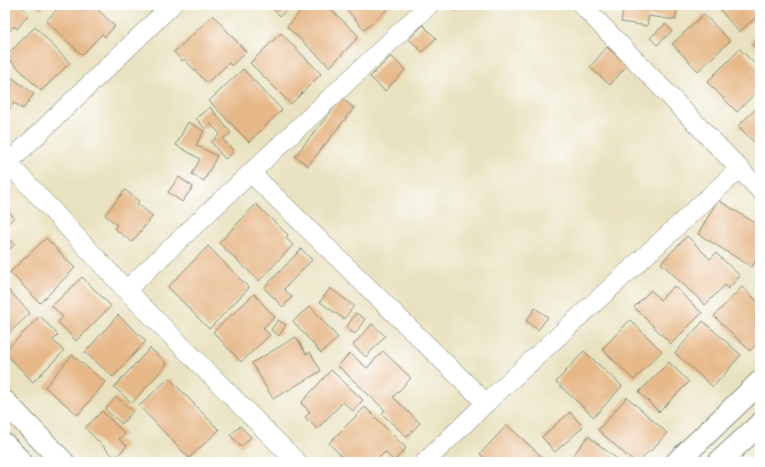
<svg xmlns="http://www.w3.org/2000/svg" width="765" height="467" font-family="Sriracha,sans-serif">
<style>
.building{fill:#e6b787}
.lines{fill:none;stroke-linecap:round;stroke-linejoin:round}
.street-casing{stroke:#84907a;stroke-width:20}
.secondary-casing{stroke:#84907a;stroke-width:24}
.primary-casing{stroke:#84907a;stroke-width:24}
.street{stroke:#fff;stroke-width:19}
.secondary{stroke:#fff;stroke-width:22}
.primary{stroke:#fff;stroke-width:22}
</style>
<rect width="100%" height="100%" fill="#fff"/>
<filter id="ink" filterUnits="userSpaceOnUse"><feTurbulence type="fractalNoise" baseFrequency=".025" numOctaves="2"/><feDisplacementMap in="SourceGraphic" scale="8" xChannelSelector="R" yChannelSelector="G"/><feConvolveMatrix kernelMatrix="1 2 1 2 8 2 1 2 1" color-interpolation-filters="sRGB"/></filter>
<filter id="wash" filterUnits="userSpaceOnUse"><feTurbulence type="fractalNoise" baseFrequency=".012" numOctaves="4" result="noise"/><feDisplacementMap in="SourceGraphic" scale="16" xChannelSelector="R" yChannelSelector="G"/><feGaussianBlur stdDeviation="0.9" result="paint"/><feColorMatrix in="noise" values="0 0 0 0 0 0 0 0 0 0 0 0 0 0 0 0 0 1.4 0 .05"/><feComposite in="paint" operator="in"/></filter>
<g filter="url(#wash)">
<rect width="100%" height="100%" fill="#e9e2c0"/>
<g id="blocks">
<!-- building -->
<path class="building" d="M5,5H19L29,14L17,29L14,26L5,37Z
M35,5H44L41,10Z
M61,5H84L88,9L93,5L115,26L105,37L102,34L82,55L46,21Z
M269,5H291L280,16Z
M306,5H326L359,36L330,67L287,27Z
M343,5H392L364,30Z
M450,5H463L454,11Z
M624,5H678L675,20L649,16L647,26L621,22Z
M716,5H760V14L739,32Z
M704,14L730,41L698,71L672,44Z
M213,15L246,52L231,66L229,63L207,83L184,59L182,61L174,52Z
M665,24L672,31L657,45L650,38Z
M423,25L436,38L422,52L409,39Z
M35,27L70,63L41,91L6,56Z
M281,33L321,74L291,104L250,63Z
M760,33V52L751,43Z
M607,47L627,65L610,85L590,67Z
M740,49L760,69V88L737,112L707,82Z
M391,56L405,70L385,91L370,77Z
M243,69L282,110L249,142L209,101Z
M5,72L34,94L23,109L14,103L5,115Z
M342,98L354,108L308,166L295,156Z
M760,105V148L738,126Z
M210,107L231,133L223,139L234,152L225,159L211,142L220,134L211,124L205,129L196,118Z
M188,122L204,131L196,145L217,156L204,181L192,174L200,159L176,145Z
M179,177L193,187L182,202L168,192Z
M125,190L139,201L137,204L153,216L132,242L114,228L117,225L105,215Z
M718,200L760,226V254L752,267L698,234Z
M256,204L288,235L286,238L293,245L259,281L219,243Z
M5,209L14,217L5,227Z
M5,234L15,244L5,254Z
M687,236L710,259L716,253L740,276L728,289L725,285L705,305L661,263Z
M46,238L75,268L40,303L10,272Z
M208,246L249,288L209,329L168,287Z
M301,249L312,260L284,289L292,297L283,307L264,288Z
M82,277L111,306L76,341L58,322L63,317L52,306Z
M760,278V287L756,284Z
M5,286L30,313L5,337Z
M674,286L702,313L671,344L634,307L651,290L660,300Z
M742,287L760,304V340L750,351L714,316Z
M330,288L354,306L344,319L320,302Z
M254,294L275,317L263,328L270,335L241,362L213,332Z
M310,306L338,338L321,353L293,321Z
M535,308L548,317L538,330L526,321Z
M356,313L365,319L355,334L346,328Z
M118,315L146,341L113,377L85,352Z
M40,316L58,335L53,340L64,351L33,382L5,353V351Z
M278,320L286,325L279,336L271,330Z
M630,320L662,351L634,380L602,349Z
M703,321L741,355L713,387L675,353Z
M372,324L385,336L366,357L353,345Z
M296,337L306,354L310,352L321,371L273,399L252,363Z
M150,348L167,364L132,403L114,387Z
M383,351L411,378L393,397L420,423L407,437L382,414L385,410L338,366L350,353L367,368Z
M584,351L622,386L594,417L556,382Z
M72,355L105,382L78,415L45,387Z
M669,362L689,382L659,412L639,392Z
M331,370L363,400L353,411L343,402L317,429L305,417L310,412L301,403Z
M169,378L219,430L189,458L139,406Z
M116,397L133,411L122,424L105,409Z
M627,397L667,433L651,451L650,450L639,462H634L598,430Z
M365,407L406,448L394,461L385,452L375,462H347L329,443Z
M102,411L125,434L119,439L127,446L115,458L85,428Z
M570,412L583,427L555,452L542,437Z
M507,425L548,462H489L480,454Z
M240,426L251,437L241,447L230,435Z
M588,436L621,462H568Z"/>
</g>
</g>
<g filter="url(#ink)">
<use href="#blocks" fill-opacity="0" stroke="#84907a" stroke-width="1"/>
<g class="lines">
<!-- street casing -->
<g class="street-casing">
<path id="street" d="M582,5L760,190
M8,163L126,290L297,462
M5,166L172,5
M251,173L486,403
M126,290L429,5
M425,462L486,403L739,169"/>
</g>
<!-- secondary casing -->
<g class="secondary-casing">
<path id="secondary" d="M5,402L63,462
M5,445L21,462"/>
</g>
<!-- primary casing -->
<g class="primary-casing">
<path id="primary" d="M677,462L760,382
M719,462L760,424"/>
</g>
<!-- street -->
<use href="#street" class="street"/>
<!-- secondary -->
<use href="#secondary" class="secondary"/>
<!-- primary -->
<use href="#primary" class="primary"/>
</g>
</g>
<!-- margin -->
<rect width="765" height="467" fill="none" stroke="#fff" stroke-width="20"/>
</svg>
